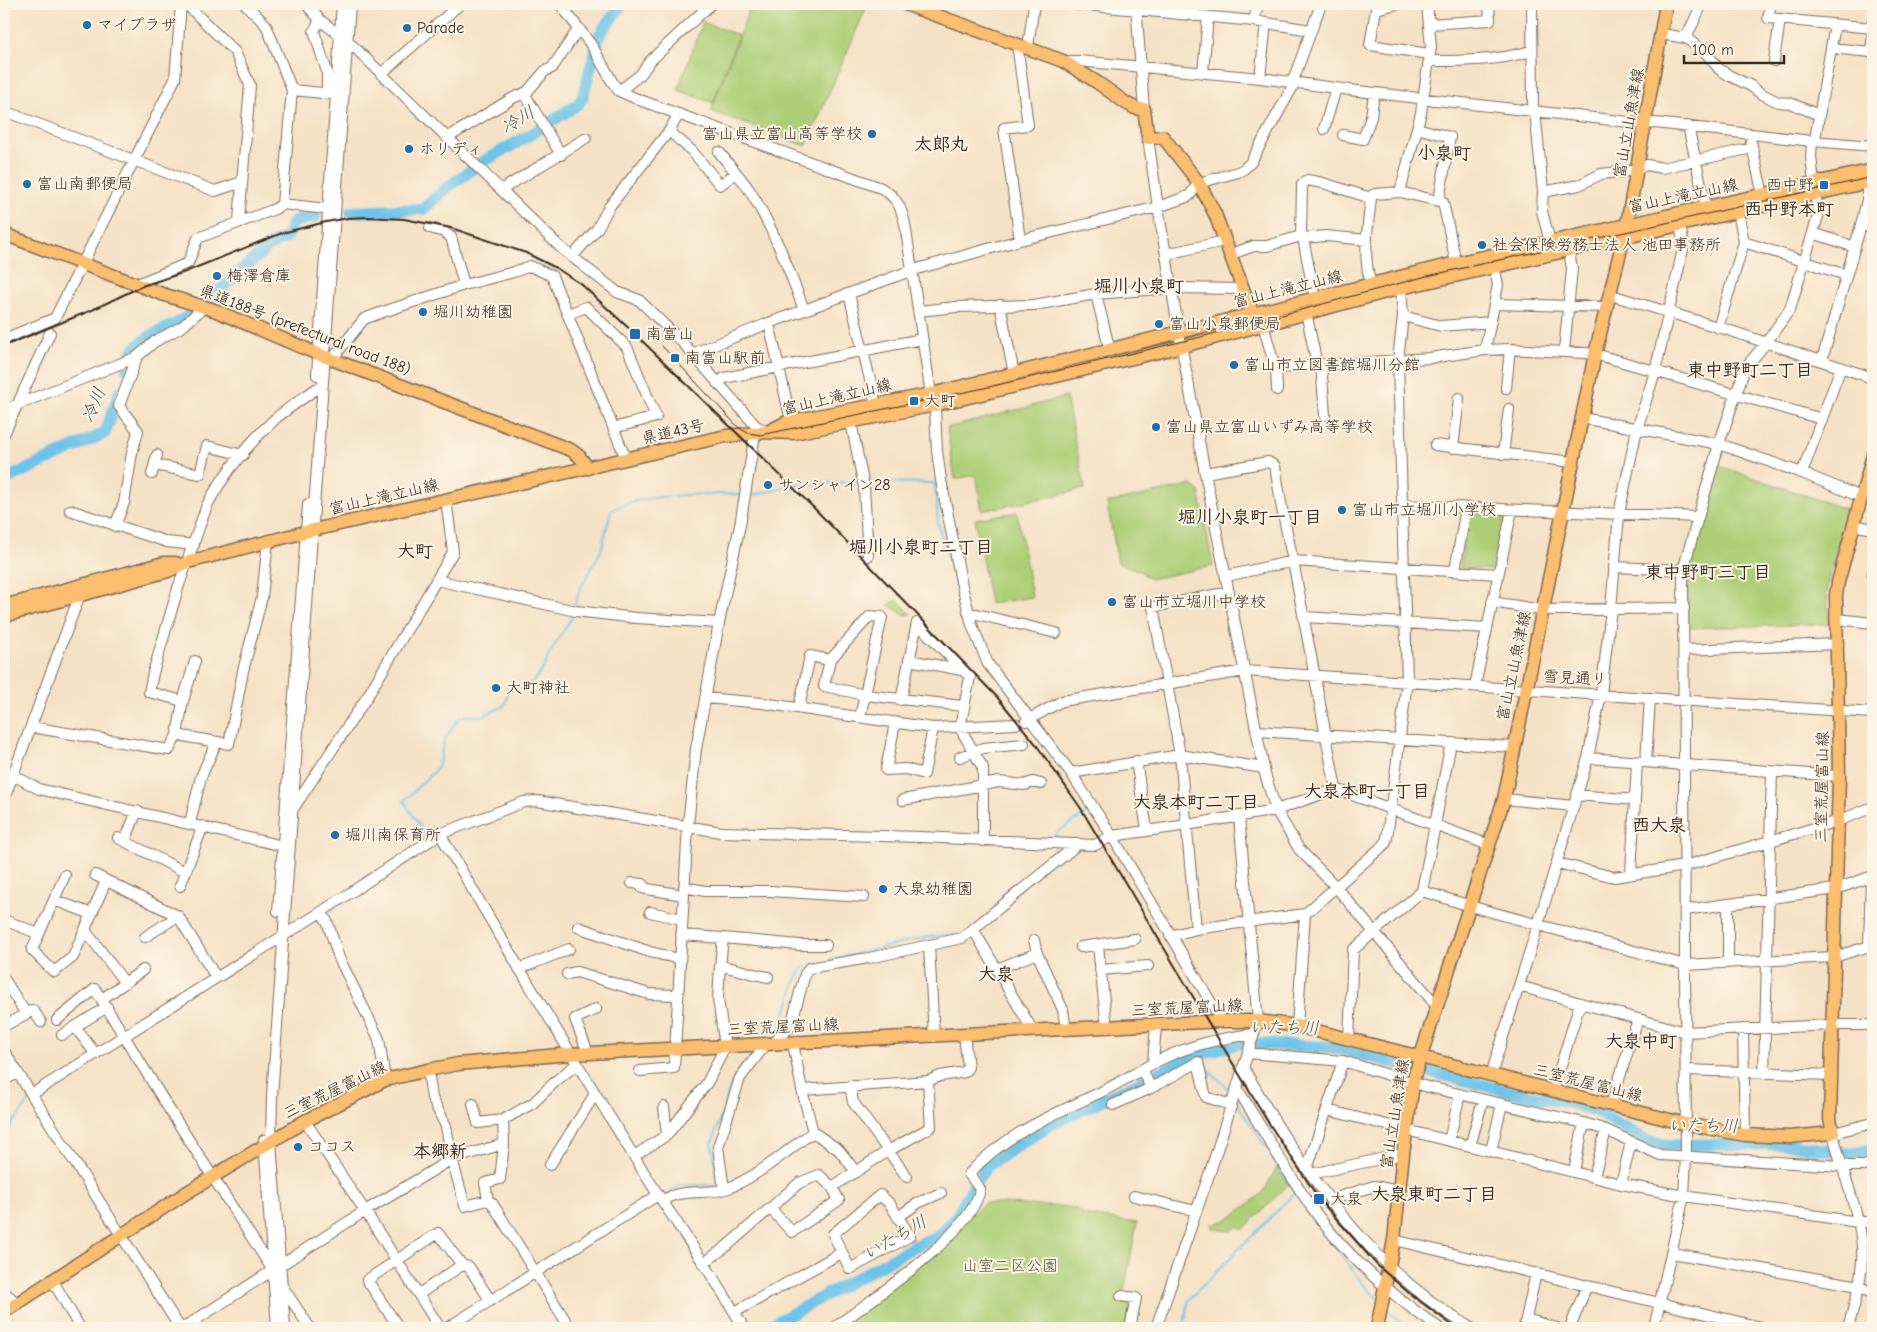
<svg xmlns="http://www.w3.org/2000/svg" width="1877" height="1332" font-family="'Comic Neue','Klee One',sans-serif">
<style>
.green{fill:#acce76;stroke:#747c4a}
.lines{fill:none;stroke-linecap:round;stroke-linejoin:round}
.stream{stroke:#6cc3e9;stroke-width:2}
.river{stroke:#6cc3e9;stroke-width:12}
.minor-casing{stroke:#7c6a58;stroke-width:12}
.major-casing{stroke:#7c6a58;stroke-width:15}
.minor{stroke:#fff;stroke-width:10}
.major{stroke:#fbbd6e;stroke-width:12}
.tram{stroke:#3b2a1e;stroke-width:1}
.rail{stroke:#3b2a1e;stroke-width:2}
.poi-dot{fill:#1f6fb2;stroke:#fcf5e5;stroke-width:2}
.labels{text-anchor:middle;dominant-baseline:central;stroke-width:4;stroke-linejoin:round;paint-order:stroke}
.poi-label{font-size:16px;fill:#3b2a1e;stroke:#fcf5e5;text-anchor:start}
.street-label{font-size:16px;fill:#3b2a1e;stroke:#fcf5e5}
.park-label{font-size:16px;fill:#575334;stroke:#fcf5e5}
.water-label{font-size:18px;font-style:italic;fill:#4a585b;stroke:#fcf5e5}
.neighbourhood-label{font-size:18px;font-weight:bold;fill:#3b2a1e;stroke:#fcf5e5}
</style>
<rect width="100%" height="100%" fill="#fcf5e5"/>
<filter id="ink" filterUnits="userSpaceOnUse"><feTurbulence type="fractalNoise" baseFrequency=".02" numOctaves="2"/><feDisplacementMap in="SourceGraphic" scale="10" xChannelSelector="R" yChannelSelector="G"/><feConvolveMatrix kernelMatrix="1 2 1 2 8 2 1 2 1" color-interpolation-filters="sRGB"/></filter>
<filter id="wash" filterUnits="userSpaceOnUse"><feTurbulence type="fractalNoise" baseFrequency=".0096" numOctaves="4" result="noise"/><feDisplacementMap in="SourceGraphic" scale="20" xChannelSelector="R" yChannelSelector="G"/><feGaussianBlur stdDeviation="1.12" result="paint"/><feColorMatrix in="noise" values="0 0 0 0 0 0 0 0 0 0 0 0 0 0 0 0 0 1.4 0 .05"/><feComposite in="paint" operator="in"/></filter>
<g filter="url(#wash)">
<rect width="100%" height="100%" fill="#f5e1c5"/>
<!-- green -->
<path class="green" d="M751,4H868L806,146L711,111Z
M703,22L738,35L713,103L678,90Z
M1066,397L1085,489L982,511L976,475L955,479L947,428Z
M1717,465L1848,510L1827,585L1829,624L1687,628L1688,567Z
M1192,485L1199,491L1213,566L1150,579L1138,570L1118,563L1107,503Z
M1471,510L1505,512L1507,515L1496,570L1460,568L1468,513Z
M1017,512L1032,597L990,604L975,519Z
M897,600L911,614L905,615L888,605Z
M1277,1167L1288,1185L1243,1230L1238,1226C1229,1233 1223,1231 1212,1228L1211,1225L1229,1219L1263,1193Z
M985,1203L1069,1207L1076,1209L1083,1215L1137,1223L1122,1300L1129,1303L1131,1306L1125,1328H839Z"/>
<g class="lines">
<!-- stream -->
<path class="stream" d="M868,482L935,483L938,524L965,618
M749,496L800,484L861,482
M574,607L581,587L601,551L611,511C632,494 715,493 742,495
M428,839L404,801L438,767L445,738L459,718L465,716H483L502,707L506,703L508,689L511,685L523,687L534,680L544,668L549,654L571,619L572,614
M1055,841L1056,833L1092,810
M994,906L1052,857L1054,848
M326,915L434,846L432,844
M830,960L928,937L955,935
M768,1038C772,1035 777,1032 779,1027C792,1008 790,981 806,965
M1199,1054L1211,1073L1224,1084L1231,1094
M738,1072L755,1050
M1236,1102L1298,1196
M4,1135L31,1099
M663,1195L680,1186L718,1184L712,1143L733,1080L736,1076
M1331,1240L1362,1283L1378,1299
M1386,1308L1400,1322L1411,1328
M1184,1328L1188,1302L1193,1295L1295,1193"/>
<!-- river -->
<path class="river" d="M351,212L423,209L448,187L481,163L535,132L578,104L582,99L600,34L622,4
M211,298L269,246C281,238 291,240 291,225L295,221L315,217
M127,369C129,364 130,358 132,354C142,334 174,328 190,315
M4,480L105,433L120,392
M766,1328L913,1247L939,1235L957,1216L973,1187L987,1166L1051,1124L1199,1054L1241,1043L1332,1047L1507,1091L1571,1103L1596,1111L1646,1140L1669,1145L1788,1144L1850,1154L1873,1149"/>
</g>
</g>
<g filter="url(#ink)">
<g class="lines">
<!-- minor casing -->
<g class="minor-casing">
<path id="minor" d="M186,4L235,52L250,85L239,221
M245,4L266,25L292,90L282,204
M306,4L320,20L351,44L561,248L617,292L639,300L683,343L756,426L767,432
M560,4L592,46L613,83L619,91L637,99L881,188C897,197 901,207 905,224L930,388L935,409L937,451L941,480L962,586L972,625L988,664L1071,773L1112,836L1222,1021
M1075,4L1254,21L1311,30
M1397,4L1376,9L1370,45L1429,54
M1532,4L1533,108L1535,110L1543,192L1579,185L1601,174L1628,171L1647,165L1662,168L1752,148
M1771,4L1768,18L1873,28
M1136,5L1144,109
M1194,16V4
M320,20L314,31L327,72V93
M1254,21L1258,4
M1429,24L1490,20L1489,4
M1661,34L1686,38L1708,55L1719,69L1730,76L1751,86L1760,93L1778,102L1790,103L1819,115
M1686,38L1702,4
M1019,44L1018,51L1028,125L1004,128L1020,240
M1028,47L1034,4
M1831,48L1871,52L1873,34
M1063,61H1078L1260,78L1358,91L1646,124L1655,123L1812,141L1873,146
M1429,61C1464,61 1497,61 1531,51
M1774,61L1780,19
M1203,72L1208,17
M381,74L460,4
M1260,78L1266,23
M292,90L333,94
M619,91L640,75L650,61L711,4
M524,93L561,155
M4,111L215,191L242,182
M1688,126L1706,207
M1417,128L1450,137L1439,200
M1324,129L1336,88
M669,131L692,151L720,185L736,173
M1343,135L1363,139L1371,117L1374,93
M447,138L513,98L527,92L545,71L552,68L579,28
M1148,138L1158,207L1179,333L1205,473L1265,774L1276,810L1299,849L1336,887L1436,1005
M1751,142L1763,195
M719,152C729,165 741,177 750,191C773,228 789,269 804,310
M501,190L586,138
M1400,192L1421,113L1423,99L1431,47L1427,4
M1543,192L1542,211L1550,242
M1861,225L1873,228
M430,228L444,232L451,237L464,285
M1813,233L1855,247
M1303,238L1326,236L1367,240
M1744,242L1846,275
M1166,254L1225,241
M1231,254L1254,246H1267L1301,236
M572,257L597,229L609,207L669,131L679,114
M137,284L188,263L198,238L275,209L282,204L327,209
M1371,284C1362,256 1368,227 1371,198V196L1375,194L1400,192L1443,202L1456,263
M849,294L876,404
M1096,294L1110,351
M1611,295L1731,331L1873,378
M1315,299L1303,238L1301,236L1302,185L1307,180L1323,183L1371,198
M1495,304L1608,307
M1000,305L1014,374
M919,311L956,307L1034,305L1096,294L1171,288L1244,289
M1306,312L1317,365
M568,314L586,307L627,347L656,417L613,428
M1403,316L1441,326L1491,322
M769,323L791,421
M1263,324L1274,364L1278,368L1430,358L1485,350L1510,349L1585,353L1595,354L1822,419
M1718,328L1744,242L1738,212
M4,339L55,318L175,79L181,4
M1485,350L1498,285L1494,266
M1564,351L1572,269L1569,251
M692,354L769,323L910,271L1020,240L1158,207L1189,196L1199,183L1238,172L1244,169L1251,162L1293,86L1294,78L1321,4
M333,360L336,354L364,319L383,312L464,285L514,272L530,266L552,276L626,459
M1822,360L1861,225L1867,200V187L1870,176
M1321,364L1325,415
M1276,366L1277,390
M317,375L342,4
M717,383L724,378L922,339
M1506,388L1510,349
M4,410L137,357L154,342L183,326L204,307
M1582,418L1719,444L1802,473L1861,497
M851,422L864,487L868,556
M4,434L50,333
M1435,445L1573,462
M1453,448L1459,398
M1503,454L1509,409
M155,465L200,474L207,446L243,455
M1205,473L1268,462L1275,466L1282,509L1293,561L1336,789
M1802,473L1841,367
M152,474L157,455
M1402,505L1698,517
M70,510L167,542L194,545
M1853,525L1873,529
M115,526L124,503L132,453L138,431L119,406L137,357
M268,541L262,597L243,671L229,744L177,735L183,701L149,692L153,673L179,585L207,505C224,474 249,443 275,419C288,408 302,399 316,389
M1614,567L1683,570
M1455,570L1466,508
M1873,572V574
M1227,576L1293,561L1498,574
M436,580L576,611L636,618L719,623
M1492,602L1542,610L1684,608
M968,612L1056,633
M1304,617L1487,628
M1837,619L1873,623
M917,623L970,677L960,728L983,768V841
M1684,650L1838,644
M909,660L962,670
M1475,686L1512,510
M705,698L762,703L933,728L1016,724
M901,700L917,623
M183,701L195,661
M799,708L810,656L830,660
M860,717L882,617L870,616L830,660L824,686L865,695L963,706
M1026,721L1062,701L1245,671L1873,713
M895,723L886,770L906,769L924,774L933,728
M31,727L169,750L177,735
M1257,731L1514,747
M960,757L983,748L1024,744
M1588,758L1839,776
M1136,761L1147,830
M1646,762L1650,698
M1071,773L1180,755L1264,768
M13,775L39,789L283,846
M1577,795L1635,800
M4,799L82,589
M1504,799L1574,806
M903,800L999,782L1024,785L1033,782L1041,784
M293,809L367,697L453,552L446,499
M190,823L201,777L216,743
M440,834C506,947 574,1060 643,1171C676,1224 713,1273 743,1327
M118,838L185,872
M125,841L137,811
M1557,863L1614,877L1685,866L1838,821L1873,807
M1631,874L1637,762
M65,875L32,950L54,972L73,957L106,881
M95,875L178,916L216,977
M632,883L643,884L642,888L683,895
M180,886L203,826
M684,887L705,891H770L864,897
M1422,891L1477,908L1685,965L1834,957L1873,945
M54,900L92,914
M1728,904V963
M1685,910L1836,889L1873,876
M278,911L308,504
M321,912L327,921L339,958L379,1039L385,1080
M650,912L682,919
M4,920L39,934
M578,927L650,952L680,959
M973,929L1033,1031
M1196,929L1180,755L1153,607L1229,592
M85,930L125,983
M681,935L723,938L720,966
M1170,936L1196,929L1305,914L1385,844L1387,838L1407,682L1398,360L1403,316L1401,288
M145,937L178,916
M723,938L799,945H826
M1034,940L1037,953L1063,1010L1066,1030
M929,945L934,1037
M1098,946L1107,1028
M1869,946L1871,877
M1081,947L1135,939
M519,969L569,949
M997,969L1037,953
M1100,970L1148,966
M567,974L577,972L649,994L677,995
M4,979L26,1014
M1519,986L1685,1032L1832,1025H1873
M102,999L143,970
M57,1020L95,989L169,1109L272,1269
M4,1026L33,1010L41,1022
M1297,1026L1305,914
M75,1027L95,1053
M1743,1029L1745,1135
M62,1035L107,1007
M1349,1039L1353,950L1422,891L1451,743
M793,1043L802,1090L813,1132L839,1150L856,1172
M773,1044L791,1025L805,974L809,968L869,958L962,938L1072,849L1077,844
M4,1051L180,1328
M588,1053L575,1019L596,1009
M1248,1053L1343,1061L1424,1086L1584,1123L1606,1130L1660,1155L1842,1166H1864L1873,1163
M1153,1063L1156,1025
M1243,1067C1256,1089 1268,1111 1282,1133C1335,1212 1388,1279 1471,1328
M428,1070L432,1098L446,1126L452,1159L465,1206L488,1200L492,1203L570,1328
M1142,1070L1151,1088
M1686,1070L1831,1075
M640,1071L674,1068L688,825L696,749L719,623L740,525L755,434
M1764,1073L1772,771
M1491,1075L1538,925L1588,758L1601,694L1611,609L1619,514L1637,429L1655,372L1684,245L1680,226
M4,1080L18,1073
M850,1086L853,1102L907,1177
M1237,1088C1261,1127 1284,1167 1310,1205C1343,1253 1391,1295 1439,1328
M802,1090L928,1081L940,1076L965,1072L968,1067L964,1035
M1553,1091L1580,1003
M32,1094L321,912L440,834L524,802L537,801L721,832L921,837L1095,845L1112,836L1187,825L1276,810L1336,789L1489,845
M473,1104L478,1123L503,1120
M1113,1105L1151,1088L1198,1062L1206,1097L1231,1105
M1611,1105L1638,1019
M1327,1110L1621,1184L1684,1196L1858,1222H1873
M305,1121L365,1211L440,1328
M667,1135L707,1083L725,1047L718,999L720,966C736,968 751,974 768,977
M264,1140L277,1328
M1449,1141L1460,1094
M1470,1146L1483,1100
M1491,1151L1502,1104
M634,1156L667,1135L664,1107
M550,1165L595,1094
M1307,1169L1343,1061
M1574,1171L1584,1123
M1311,1174L1403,1154
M1594,1177L1606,1130
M1621,1184L1631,1142
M724,1189L718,1147L740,1078L766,1044
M880,1195L890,1204L910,1236L850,1269L833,1234Z
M1134,1196L1196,1211
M488,1200L485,1183L500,1179L504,1144
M1330,1200L1374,1186L1399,1191
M662,1201C683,1186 712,1197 733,1186C762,1173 788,1150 813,1132
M770,1208L792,1232L839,1200L832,1187
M898,1217L918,1203L941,1193
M1394,1240L1765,1328
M1672,1253L1859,1286L1873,1294
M704,1263L727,1246L799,1183L819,1175L832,1187L888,1151L931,1127L928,1081
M53,1281L80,1328
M282,1286L310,1328
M4,1292L17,1303
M419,1294L462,1265L469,1267L490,1300
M1121,1296L1136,1298L1130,1328
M735,1312L841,1253
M1526,1319L1557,1328
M183,1328L365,1211L452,1159L504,1144L503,1120L533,1103L557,1080L577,1064
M285,1328L271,1142L272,1096L350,4
M399,1328L367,1280L438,1233L462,1265
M447,1328L658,1195
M834,1328C869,1301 974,1232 980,1189L969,1174C1004,1134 1055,1114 1101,1092C1119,1083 1135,1073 1152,1064C1183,1047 1219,1038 1254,1034
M1156,1328L1211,1169L1258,1021L1239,817
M1524,1328L1536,1273
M1570,1328L1587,1285
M1654,1328L1684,1196L1686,1158L1683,570L1719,444L1745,368L1766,343L1790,309L1818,216L1811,157L1812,141L1815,139L1835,25
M1848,1328C1854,1306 1861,1283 1862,1260C1865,1223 1841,1171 1833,1133L1873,1123"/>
</g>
<!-- major casing -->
<g class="major-casing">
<path id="major" d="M905,4L1063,61L1098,83L1126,103L1135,108L1144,109L1148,138L1163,137L1199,183L1215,214L1251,310L1259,319
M1873,170L1456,263L932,394L787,422L767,432L794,433L935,405L1183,346L1401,288L1873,181
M4,234L162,294L214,310L318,354L571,450L579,456L588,468
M4,606L164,563H176
M4,616L168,571L188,562L313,530L726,436L767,432
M4,1312L186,1193L305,1121L385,1080L428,1070L458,1064L570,1054L1222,1021H1258L1297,1026L1686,1124L1745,1135L1790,1137L1833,1133L1830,1119L1839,776L1836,595L1838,582L1873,455
M1377,1328L1394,1240L1403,1154L1414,1077L1504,799L1595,354L1627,224L1666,4"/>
</g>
<!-- minor -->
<use href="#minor" class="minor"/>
<!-- major -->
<use href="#major" class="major"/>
<!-- tram -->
<path class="tram" d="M662,346L739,428L748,433L761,435L989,387L1197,338L1423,277L1873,177"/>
<!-- rail -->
<path class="rail" d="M4,346L92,310L142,286L185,272L282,233L326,222L348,218L368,217L404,219L451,228L526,253L556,268L581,284L635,334L815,509L997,697L1035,743L1080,807L1266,1119L1319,1199L1377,1265L1410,1294L1456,1328"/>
</g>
</g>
<!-- markers -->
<g class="poi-dot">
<circle cx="87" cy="25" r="5"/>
<circle cx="407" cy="28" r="5"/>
<circle cx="872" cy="134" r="5"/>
<circle cx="409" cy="149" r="5"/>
<circle cx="27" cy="184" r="5"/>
<rect x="1819" y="180" width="10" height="10" rx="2.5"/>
<circle cx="1482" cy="245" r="5"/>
<circle cx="217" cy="276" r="5"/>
<circle cx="423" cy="312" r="5"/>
<circle cx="1159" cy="324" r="5"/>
<rect x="629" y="328" width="12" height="12" rx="2.5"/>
<rect x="670" y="353" width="10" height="10" rx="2.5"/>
<circle cx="1234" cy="365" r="5"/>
<rect x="909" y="396" width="10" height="10" rx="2.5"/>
<circle cx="1156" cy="427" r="5"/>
<circle cx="768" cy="485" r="5"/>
<circle cx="1342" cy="510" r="5"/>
<circle cx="1112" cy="602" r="5"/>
<circle cx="496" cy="688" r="5"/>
<circle cx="335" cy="835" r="5"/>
<circle cx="883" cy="889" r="5"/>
<circle cx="298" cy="1147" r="5"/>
<rect x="1313" y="1193" width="12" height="12" rx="2.5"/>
</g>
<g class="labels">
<!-- poi labels -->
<g class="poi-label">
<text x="97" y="25">マイプラザ</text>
<text x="417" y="28">Parade</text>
<text x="862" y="134" text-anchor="end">富山県立富山高等学校</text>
<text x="419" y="149">ホリディ</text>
<text x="37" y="184">富山南郵便局</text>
<text x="1814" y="185" text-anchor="end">西中野</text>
<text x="1492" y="245">社会保険労務士法人 池田事務所</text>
<text x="227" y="276">梅澤倉庫</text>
<text x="433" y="312">堀川幼稚園</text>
<text x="1169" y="324">富山小泉郵便局</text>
<text x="646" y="334">南富山</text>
<text x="685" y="358">南富山駅前</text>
<text x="1244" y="365">富山市立図書館堀川分館</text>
<text x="924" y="401">大町</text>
<text x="1166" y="427">富山県立富山いずみ高等学校</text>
<text x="778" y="485">サンシャイン28</text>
<text x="1352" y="510">富山市立堀川小学校</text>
<text x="1122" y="602">富山市立堀川中学校</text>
<text x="506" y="688">大町神社</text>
<text x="345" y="835">堀川南保育所</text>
<text x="893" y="889">大泉幼稚園</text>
<text x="308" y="1147">ココス</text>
<text x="1330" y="1199">大泉</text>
</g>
<!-- street labels -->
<g class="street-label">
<text transform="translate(1629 123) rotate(-80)">富山立山魚津線</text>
<text transform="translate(1683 196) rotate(-12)">富山上滝立山線</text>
<text transform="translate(1288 289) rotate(-14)">富山上滝立山線</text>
<text transform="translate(305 330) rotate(21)">県道188号 (prefectural road 188)</text>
<text transform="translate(837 397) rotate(-13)">富山上滝立山線</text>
<text transform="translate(673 432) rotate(-13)">県道43号</text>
<text transform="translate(384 497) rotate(-13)">富山上滝立山線</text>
<text transform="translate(1514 666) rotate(-78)">富山立山魚津線</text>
<text transform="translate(1575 678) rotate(3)">雪見通り</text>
<text transform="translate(1822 787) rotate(-89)">三室荒屋富山線</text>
<text transform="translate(1187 1008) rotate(-3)">三室荒屋富山線</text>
<text transform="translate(783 1027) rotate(-3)">三室荒屋富山線</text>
<text transform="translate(1588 1083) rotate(14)">三室荒屋富山線</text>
<text transform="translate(335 1090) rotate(-26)">三室荒屋富山線</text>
<text transform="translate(1395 1114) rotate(-81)">富山立山魚津線</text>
</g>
<!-- park labels -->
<g class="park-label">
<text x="1010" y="1266">山室二区公園</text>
</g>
<!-- water labels -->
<g class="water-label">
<text transform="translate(518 120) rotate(-31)">冷川</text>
<text transform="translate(94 405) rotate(-67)">冷川</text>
<text transform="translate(1284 1028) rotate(1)">いたち川</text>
<text transform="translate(1703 1126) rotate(1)">いたち川</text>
<text transform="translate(895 1238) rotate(-30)">いたち川</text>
</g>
<!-- neighbourhood labels -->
<g class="neighbourhood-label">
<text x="941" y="144">太郎丸</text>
<text x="1444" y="153">小泉町</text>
<text x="1789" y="209">西中野本町</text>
<text x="1139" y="286">堀川小泉町</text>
<text x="1750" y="370">東中野町二丁目</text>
<text x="1250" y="517">堀川小泉町一丁目</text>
<text x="921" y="547">堀川小泉町二丁目</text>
<text x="415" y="551">大町</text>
<text x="1708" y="572">東中野町三丁目</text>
<text x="1367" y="791">大泉本町一丁目</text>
<text x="1196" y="802">大泉本町二丁目</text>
<text x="1659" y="825">西大泉</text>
<text x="996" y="974">大泉</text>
<text x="1641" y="1041">大泉中町</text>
<text x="440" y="1151">本郷新</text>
<text x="1434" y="1194">大泉東町二丁目</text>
</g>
</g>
<!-- margin -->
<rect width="1877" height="1332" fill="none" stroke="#fcf5e5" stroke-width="20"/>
<!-- scale -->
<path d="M1684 55v8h100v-8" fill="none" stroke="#3b2a1e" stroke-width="2.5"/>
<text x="1692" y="55" font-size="15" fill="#3b2a1e" stroke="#fcf5e5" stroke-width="4" paint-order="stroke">100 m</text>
</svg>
